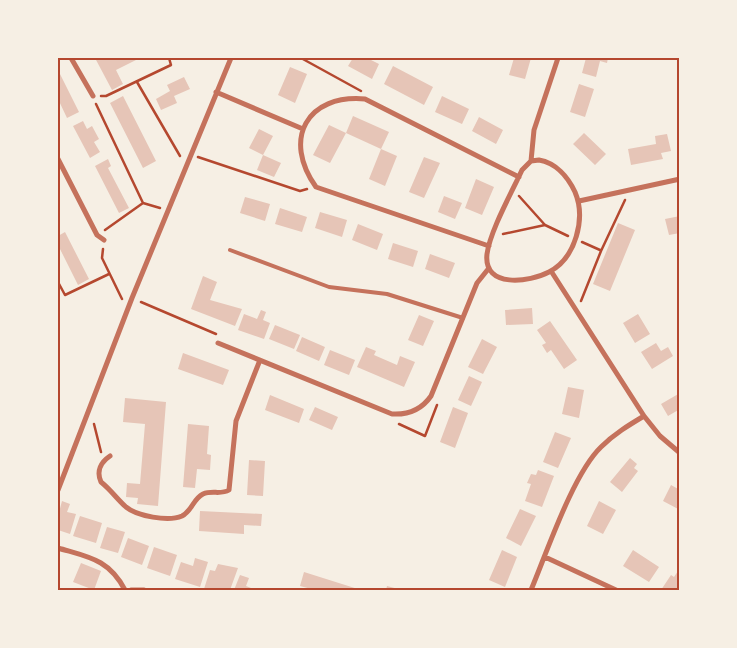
<svg xmlns="http://www.w3.org/2000/svg" width="737" height="648" font-family="Overpass,sans-serif">
<style>
.building{fill:#e6c5b7}
.lines{fill:none;stroke-linecap:round;stroke-linejoin:round}
.path{stroke:#b5482f;stroke-width:2.5}
.service{stroke:#c5725c;stroke-width:4}
.minor{stroke:#c5725c;stroke-width:5}
.neatline{fill:none;stroke:#b5482f;stroke-width:2}
</style>
<rect width="100%" height="100%" fill="#f6efe4"/>
<!-- building -->
<path class="building" d="M95,58H140L116,70L123,84L112,90Z
M353,58H367L379,64L372,79L348,66Z
M514,58H531L525,79L509,75Z
M586,58H608L607,63L600,61L596,77L582,73Z
M393,66L433,87L424,105L384,84Z
M290,67L307,74L295,103L278,95Z
M58,70L79,112L67,118L58,99Z
M184,77L190,89L174,96L177,103L161,110L156,99L170,91L167,85Z
M579,84L594,89L585,117L570,112Z
M123,96L156,161L143,168L110,103Z
M442,96L469,109L462,124L435,112Z
M353,116L389,132L381,149L346,133L330,163L313,155L329,125L346,133Z
M479,117L503,130L496,144L472,131Z
M83,121L87,129L92,126L99,139L94,142L100,152L90,158L73,126Z
M259,129L273,136L263,155L249,148Z
M584,133L606,154L595,165L573,144Z
M667,134L671,151L661,153L663,159L631,165L628,149L656,144L655,136Z
M381,149L397,156L385,186L369,179Z
M263,155L281,163L274,177L257,170Z
M424,157L440,163L424,198L409,192Z
M108,159L111,166L108,168L129,208L119,213L95,166Z
M476,179L494,187L482,215L465,208Z
M444,196L462,203L455,219L438,212Z
M245,197L270,204L265,221L240,213Z
M280,208L307,217L302,232L275,224Z
M320,212L347,220L342,237L315,228Z
M680,216V233L669,235L665,219Z
M618,223L635,230L610,291L593,284Z
M358,224L383,234L377,250L352,240Z
M65,232L89,279L78,285L58,245V236Z
M393,243L418,251L413,267L388,259Z
M430,254L455,263L449,278L425,269Z
M203,276L217,282L210,300L242,309L235,326L191,309Z
M532,308L533,324L506,325L505,310Z
M261,310L266,312L263,320L270,323L264,339L238,330L244,314L257,319Z
M638,314L650,334L635,343L623,323Z
M419,315L434,321L423,346L408,340Z
M550,321L577,360L564,369L551,350L547,353L542,345L546,343L537,330Z
M275,325L300,335L294,349L269,339Z
M302,337L325,347L319,361L296,351Z
M482,339L497,347L483,374L468,367Z
M656,343L661,351L668,347L673,356L652,369L641,352Z
M366,347L376,351L374,355L397,365L400,356L415,362L404,387L357,367Z
M330,350L355,360L349,375L324,365Z
M183,353L229,370L223,385L178,369Z
M469,376L482,382L471,406L458,400Z
M568,387L584,390L579,418L562,414Z
M680,393V409L668,416L661,404Z
M270,395L304,409L299,423L265,410Z
M125,398L166,402L158,506L137,504L138,498L126,497L127,483L140,484L145,424L123,422Z
M315,407L338,417L332,430L309,420Z
M453,407L468,413L455,448L440,442Z
M188,424L209,426L207,454L211,455L210,470L197,469L195,488L183,487Z
M555,432L571,438L558,468L543,462Z
M630,458L637,464L634,468L638,471L622,492L610,482Z
M249,460L265,461L263,496L247,495Z
M538,470L554,476L542,507L525,501L531,484L527,483L531,474L536,475Z
M671,485L680,490V510L663,501Z
M62,501L70,504L67,512L76,514L70,534L58,530V516Z
M599,501L616,510L603,534L587,526Z
M520,509L536,516L521,546L506,538Z
M200,511L262,514L261,526L244,525V534L199,531Z
M80,516L102,523L96,543L73,536Z
M107,527L125,532L118,553L100,548Z
M128,538L149,546L142,565L121,557Z
M154,547L177,555L170,576L147,568Z
M502,550L517,557L505,587L489,580Z
M633,550L659,567L649,582L623,566Z
M195,558L208,562L200,587L175,579L181,562L193,566Z
M81,563L101,571L94,590L73,582Z
M218,564L238,568L230,590L204,589L210,570L215,571Z
M678,571L680,590H661L671,575L674,577Z
M304,572L361,590H315L300,586Z
M240,575L249,578L246,586L256,590H234Z
M387,586L402,590H386Z"/>
<g class="lines">
<!-- path -->
<path class="path" d="M301,58L361,91
M137,82L180,156
M101,96H106L171,65L169,58
M96,104L143,203L160,208
M198,157L300,191L307,189
M519,196L545,225L568,236
M105,230L143,203
M503,234L545,225
M582,242L600,250
M103,249L102,258L122,299
M58,282L65,295L109,274
M581,301L601,251L625,200
M141,302L216,334
M94,424L101,452
M399,424L425,436L437,405"/>
<!-- service -->
<path class="service" d="M230,250L329,287L387,294L463,318"/>
<!-- minor -->
<path class="minor" d="M71,58L93,96
M216,92L303,129
M58,159L97,235L104,240
M539,160C556,163 568,177 575,192C586,218 576,258 549,272C530,282 483,289 487,254C490,231 512,192 522,170L531,161Z
M531,161L534,130L558,58
M579,201L680,179
M489,246L316,187C282,139 307,94 365,99L519,177
M551,271L644,416L660,436L680,453
M218,343L392,414C409,415 422,409 431,396L477,283L489,268
M110,456C101,462 96,471 101,482C111,490 117,499 126,507C137,516 168,522 182,516C192,511 193,499 203,494C212,490 221,495 229,490L236,421L260,360
M58,490L132,298L231,58
M58,548C88,557 109,559 125,590
M545,557L616,590
M131,590H144
M531,590C547,552 573,474 601,447C614,434 629,425 644,416"/>
</g>
<!-- border -->
<rect width="737" height="648" fill="none" stroke="#f6efe4" stroke-width="118"/>
<rect x="59" y="59" width="619" height="530" class="neatline"/>
</svg>
